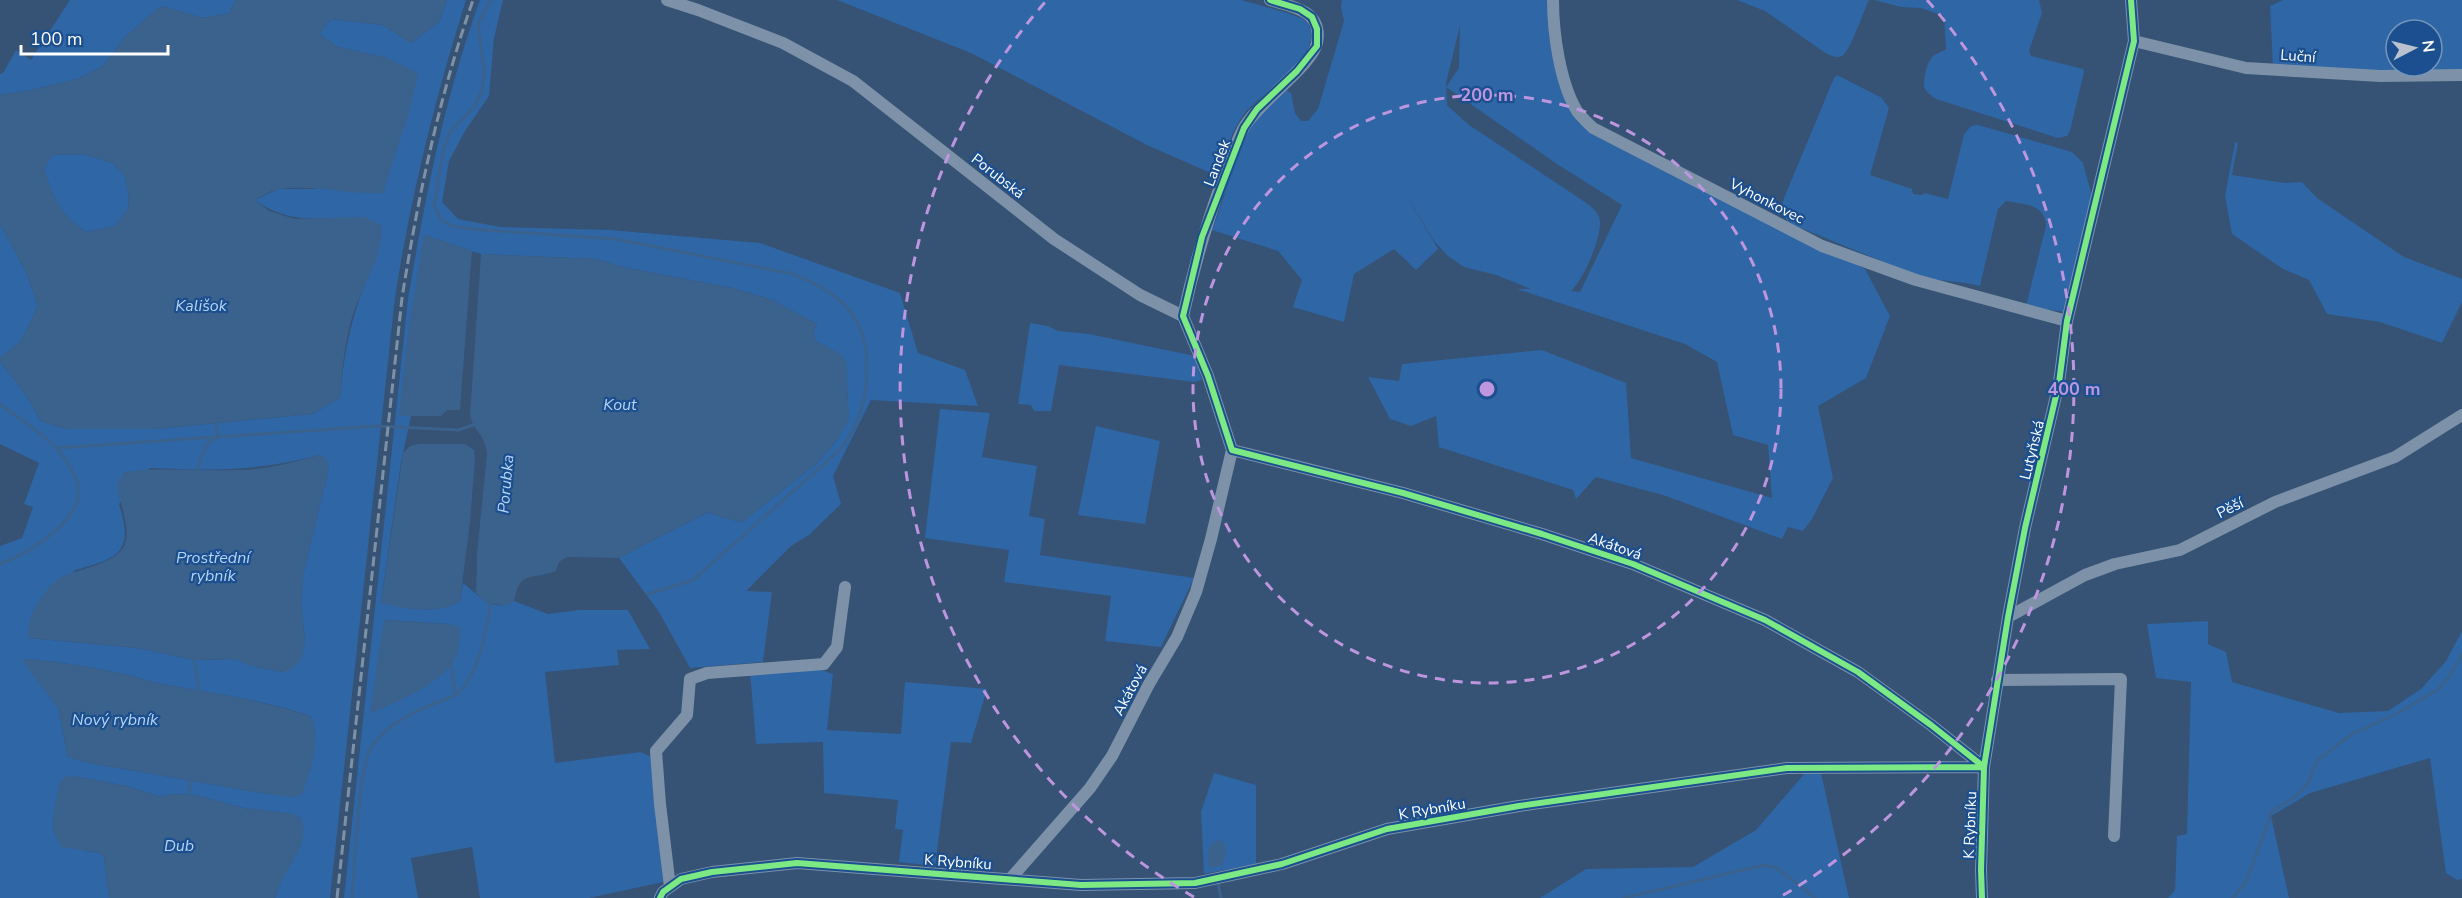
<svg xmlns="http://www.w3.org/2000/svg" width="2462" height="898" font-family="'Nunito Sans',sans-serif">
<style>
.green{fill:#2f66a5;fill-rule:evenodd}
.water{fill:#3b618d;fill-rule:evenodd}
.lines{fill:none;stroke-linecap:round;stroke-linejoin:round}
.stream{stroke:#3b618d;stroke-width:3}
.minor{stroke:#7d92a8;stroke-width:12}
.rail{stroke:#7e92a7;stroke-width:3;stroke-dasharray:10 4.5;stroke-linecap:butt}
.cycleway-casing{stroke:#1b4f8f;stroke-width:10}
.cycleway{stroke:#7ce984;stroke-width:6}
.ring{fill:none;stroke:#bd96df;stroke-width:3;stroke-dasharray:10 8}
.labels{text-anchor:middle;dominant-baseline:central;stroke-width:4.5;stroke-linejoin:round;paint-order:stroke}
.street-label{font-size:15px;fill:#fff;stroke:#1b4f8f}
.water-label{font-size:16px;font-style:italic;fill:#b5d3f5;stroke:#1b4f8f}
.centre{fill:#bd96df;stroke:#1b4f8f;stroke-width:3}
.ring-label{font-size:18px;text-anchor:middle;font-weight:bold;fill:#bd96df;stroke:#1b4f8f;stroke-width:4.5;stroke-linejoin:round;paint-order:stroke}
</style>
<rect width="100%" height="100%" fill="#365274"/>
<!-- green -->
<path class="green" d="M70,0H235L230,13L203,18L161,6L125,37L103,66L78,79L27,91L0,95V74L3,73L16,50L31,60Z
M447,0H466C435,98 411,196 395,297L330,898H275L282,877L296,854L292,814L244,808L194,795L171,794L161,797L126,786L74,776L60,782L53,822L54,832L86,851L100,853L104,857L109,898H0V546L22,538L33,507L24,504L39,463L0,444V361L26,395L41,421L65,429H154L312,414L340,398C343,357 351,320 365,283L324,219C297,219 277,216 255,200L278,189H315L387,58L338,47L319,34L331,19L383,25L411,43L439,22ZM319,455L329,467L303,575L301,603L305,642L283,672L252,666L235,659L194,660L138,648L29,638L75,570C120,558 134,552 119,504L150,468C209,471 261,471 319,455ZM23,659C57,661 91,667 123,674C138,677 152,683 167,685C216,694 264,700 310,716C319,734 313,753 310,771L268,794L90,763L68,757L58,708Z
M480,0H503L494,38L489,96L465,131L449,161L442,202L458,219L500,227L610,230L760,243L900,293L918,353L965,370L978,406L871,400L833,476L841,504L809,535L791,546L746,591L772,592L763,662L690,668L659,612L619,558L708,512L724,518L742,522L817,463L837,440L848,407L846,362L839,354L816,341L813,334L817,324L772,300L733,288L627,268L595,259L481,254L424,235L399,416H411L401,462L381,602C405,609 438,615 460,601L463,583C479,595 492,614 514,601L548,614L579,610H628L650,649L617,650L619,665L545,672L555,763L641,752L651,757L663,882L589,898H480L472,847L411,858L418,898H344L408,299C425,198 445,96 480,0ZM384,620L447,624L460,628L457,654L440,675Z
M837,0H1241C1251,3 1303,16 1306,21C1332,53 1256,94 1242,117C1231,133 1225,154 1218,172L1215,175L1147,145L971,53Z
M1342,0H1550L1577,121L1865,269L1890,316L1866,378L1818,406L1833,478L1812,519L1803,531L1788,527L1782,539L1666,496L1596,477L1576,499L1573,490L1439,447L1436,416L1411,426L1390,419L1368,377L1399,381L1402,364L1542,350L1626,383L1631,458L1772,498L1768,445L1733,435L1717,362L1685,344L1517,289H1531L1496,275L1464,267L1448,256L1434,241L1403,190L1438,249L1416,270L1394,249L1354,274L1344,322L1293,307L1302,280L1278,251L1212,230L1225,194L1223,193L1251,121L1285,89L1291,93L1295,113L1301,121H1308L1318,109L1344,21L1341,7ZM1460,26L1459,68L1446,87L1557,164L1622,205L1580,292L1571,291C1583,281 1605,232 1599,217C1596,209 1589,205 1582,200L1469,125L1447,105L1446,83Z
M1737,0H1869C1864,10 1850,52 1842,56C1835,59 1830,55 1824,52L1765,11Z
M1874,0H2039L2042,13L2029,51L2031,56L2083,69L2084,72L2070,131L2067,136L2058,138L1936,99C1932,96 1927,93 1925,89C1922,82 1927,61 1933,56C1937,53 1942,52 1946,49L1944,16L1921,8L1901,7Z
M2283,0H2462V70L2390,74L2273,68L2270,6ZM2396,30H2432V66H2396Z
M1837,75L1882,98L1889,108L1870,175L1912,189L1913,194L1922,195L1925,193L1948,199L1964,134L1971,126L1978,125L2072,152L2083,163L2092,196L2065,312L2026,306L2046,226C2046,204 2023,204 2006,201L1998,209L1980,286C1960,281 1940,281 1920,277L1789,223C1781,214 1781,209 1784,198L1834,78Z
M2235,142L2238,143L2232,175L2285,183L2302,182L2317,198L2404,257L2462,279V302L2442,343L2380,322L2327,314L2309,280L2283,269L2232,234L2225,196Z
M83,154L113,163L124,175L129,195L128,209L115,226L86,232C59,214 54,200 44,169L52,155Z
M0,224L27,274L38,306L21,341L0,358Z
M1030,323L1048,326L1058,331L1089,334L1190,355L1194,356L1202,380L1194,382L1059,365L1051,411H1034L1031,405L1018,404Z
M940,409L990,413L982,457L1037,466L1029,516L1045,519L1040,555L1194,578L1161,647L1105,641L1111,596L1004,582L1009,550L925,538Z
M1096,426L1160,441L1145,524L1078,515Z
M2208,621V644L2226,652L2232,682L2339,713L2388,711L2421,689L2446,661L2462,631V879L2457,880L2446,873L2430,758L2310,793L2271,816L2289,898H2168L2175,890L2177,836L2187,834L2191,682L2156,678L2147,624Z
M818,669L833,674L827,730L901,734L905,682L987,689L971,743L951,742L935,866L899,862L903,830L895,829L898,800L824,793L823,742L756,744L750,671Z
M1214,773L1256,785V864L1204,874L1201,812Z
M1805,773H1821L1849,898H1540L1586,869L1693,867L1756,830Z"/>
<!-- water -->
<path class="water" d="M235,0H447L439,22L411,43L383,25L331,19L319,34L338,47L387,58L418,73L411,105L383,193C349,195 314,184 280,189C272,190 262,196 255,200L269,211L295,219L364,217L381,225C384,254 364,284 354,311C345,339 342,369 340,398L312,414L154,429H65L41,421L26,395L0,361V358L21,341L38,306L27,274L0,224V95L27,91L78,79L103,66L125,37L161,6L203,18L230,13ZM83,154L113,163L124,175L129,195L128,209L115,226L86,232C59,214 54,199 44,169L52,155Z
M424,235L472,251L460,410H447L441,416H399L409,326Z
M481,254L595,259L627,268L733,288L772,300L817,324L813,334L816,341L840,354L846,362L849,420L837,440L817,463L742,522L724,518L708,512L619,558L568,557C560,560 558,562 556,571C530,581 521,569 514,601L505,606L485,602L476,593L477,553L487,454C485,433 474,433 470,415Z
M419,444H465L474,450L475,459L470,522L460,601C438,615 405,609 381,603L403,453L410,446Z
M319,455L326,458L329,467L303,575L301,603L305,642L301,660L290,670L284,672L251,666L235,659L194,660L138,648L29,638C27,624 31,614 38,603C43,594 51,584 60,578C78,568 117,565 125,544C131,530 119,500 117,485L124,472C167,466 211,473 255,469C277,467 298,461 319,455Z
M384,620L447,624L460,627C460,637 460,647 456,656C441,686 398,700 370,714Z
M23,659C56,661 91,667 123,674C138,677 152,683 167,685C216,694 263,700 310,716C322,740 310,771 302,795L291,797L268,794L90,763L68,757L58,708L23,662Z
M74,776L126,786L161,797L171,794L194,795L244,808L292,814L301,818C312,845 281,872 275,898H109L104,857L100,853L62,847C46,829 56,804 60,782L65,777Z
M1218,840L1224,843L1226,850L1222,865L1213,868L1208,865C1207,855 1207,844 1218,840Z"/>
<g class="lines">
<!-- stream -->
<path class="stream" d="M491,0L478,24L484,70L482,91L474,107L450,132L444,148L434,204L441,220L452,226L472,229L616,239L793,274C809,281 824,287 837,298C873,327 873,381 857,421C854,430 847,440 841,449L693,580L648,594
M0,404C18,418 40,431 55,447C67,459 83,483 77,501C69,528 25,555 0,564
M56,448L377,426L458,430L476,424
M196,474L206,445L218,436L216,422
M194,657L199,692
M451,662L455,695
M188,797L190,777
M1218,882L1221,898
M352,898C355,868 358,769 371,748C387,723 412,713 438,702C445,699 454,697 459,692C479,674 487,627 491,602
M1624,898L1764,865L1777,868L1815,898
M2233,898L2247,880L2272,811L2295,797L2306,786L2318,760L2352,734L2400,712L2437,690L2449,677L2462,655"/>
<!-- minor -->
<path class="minor" d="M667,0L698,10L783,43L853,81L1054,239L1140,295L1183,316L1208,376L1232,450
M1553,0C1553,33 1560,83 1577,111C1581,117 1588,123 1593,128L1822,246L1916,280L2067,321
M2134,41L2246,68L2380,76L2462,75
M1183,316C1193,271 1205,228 1221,184C1228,166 1234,147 1243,129C1256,104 1313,65 1317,43C1323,11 1294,7 1270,0
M1232,450L1403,493L1542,534L1633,564L1765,620L1858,672L1931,725L1984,767
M2008,617L2085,575L2115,564L2180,550L2275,502L2395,457L2462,415
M1997,680L2121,679L2114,836
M1011,878L1090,788L1112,756L1149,684L1177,637L1196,592L1211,539L1232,450
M670,887L660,804L656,751L687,715L690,679L707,673L824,664L837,647L845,587
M660,898L663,892L681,879L712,872L797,863L1081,885L1195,883L1282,864L1387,829L1519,806L1787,768L1984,767
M1982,898L1981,870L1984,767L2008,617L2025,528L2059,383L2067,321L2134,41L2131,0"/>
<!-- rail -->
<path class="rail" d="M337,898L402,298C418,197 439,97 473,0"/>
<!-- cycleway casing -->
<g class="cycleway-casing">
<path id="cycleway" d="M1270,0L1300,9L1312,17L1317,29V46L1297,71L1257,109L1244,128L1202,237L1183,316L1208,376L1232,450L1403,493L1542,534L1633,564L1765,620L1858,672L1931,725L1984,767
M660,898L663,892L681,879L712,872L797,863L1081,885L1195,883L1282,864L1387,829L1519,806L1787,768L1984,767
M1982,898L1981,870L1984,767L2008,617L2025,528L2059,383L2067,321L2134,41L2131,0"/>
</g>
<!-- cycleway -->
<use href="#cycleway" class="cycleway"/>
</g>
<!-- distance rings -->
<g class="ring">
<circle cx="1487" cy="389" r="294"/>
<path d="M1194 897A587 587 0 0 1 1047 0M1927 0A587 587 0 0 1 1780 897"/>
</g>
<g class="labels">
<!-- street labels -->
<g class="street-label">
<text transform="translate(2298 56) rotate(4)">Luční</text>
<text transform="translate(1217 163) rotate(-69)">Landek</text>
<text transform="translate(998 176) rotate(38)">Porubská</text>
<text transform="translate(1767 201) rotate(27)">Vyhonkovec</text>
<text transform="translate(2032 450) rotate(-76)">Lutyňská</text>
<text transform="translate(2230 508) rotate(-26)">Pěší</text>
<text transform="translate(1615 546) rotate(19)">Akátová</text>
<text transform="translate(1130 690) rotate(-62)">Akátová</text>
<text transform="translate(1432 809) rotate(-10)">K Rybníku</text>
<text transform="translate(1970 825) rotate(-88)">K Rybníku</text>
<text transform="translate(958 862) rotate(4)">K Rybníku</text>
</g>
<!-- water labels -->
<g class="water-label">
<text x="201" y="306">Kališok</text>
<text x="620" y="405">Kout</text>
<text transform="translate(506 484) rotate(-85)">Porubka</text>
<text x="213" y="558">Prostřední<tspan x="213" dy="18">rybník</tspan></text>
<text x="115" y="720">Nový rybník</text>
<text x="179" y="846">Dub</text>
</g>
</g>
<circle cx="1487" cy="389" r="9" class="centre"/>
<g class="ring-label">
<text x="1487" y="101">200 m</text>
<text x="2074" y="395">400 m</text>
</g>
<!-- north arrow -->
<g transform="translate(2414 48) rotate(83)"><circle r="28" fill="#1b4f8f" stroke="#7695bc" stroke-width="1.5"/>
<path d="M0-4.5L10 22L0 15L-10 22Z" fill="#b9c2ce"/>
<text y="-9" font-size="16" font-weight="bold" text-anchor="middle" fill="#ffffff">N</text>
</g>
<!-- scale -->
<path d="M21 45v9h147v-9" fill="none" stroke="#ffffff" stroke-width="3"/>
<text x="30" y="45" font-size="18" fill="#ffffff" stroke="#1b4f8f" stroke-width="4.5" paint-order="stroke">100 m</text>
</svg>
